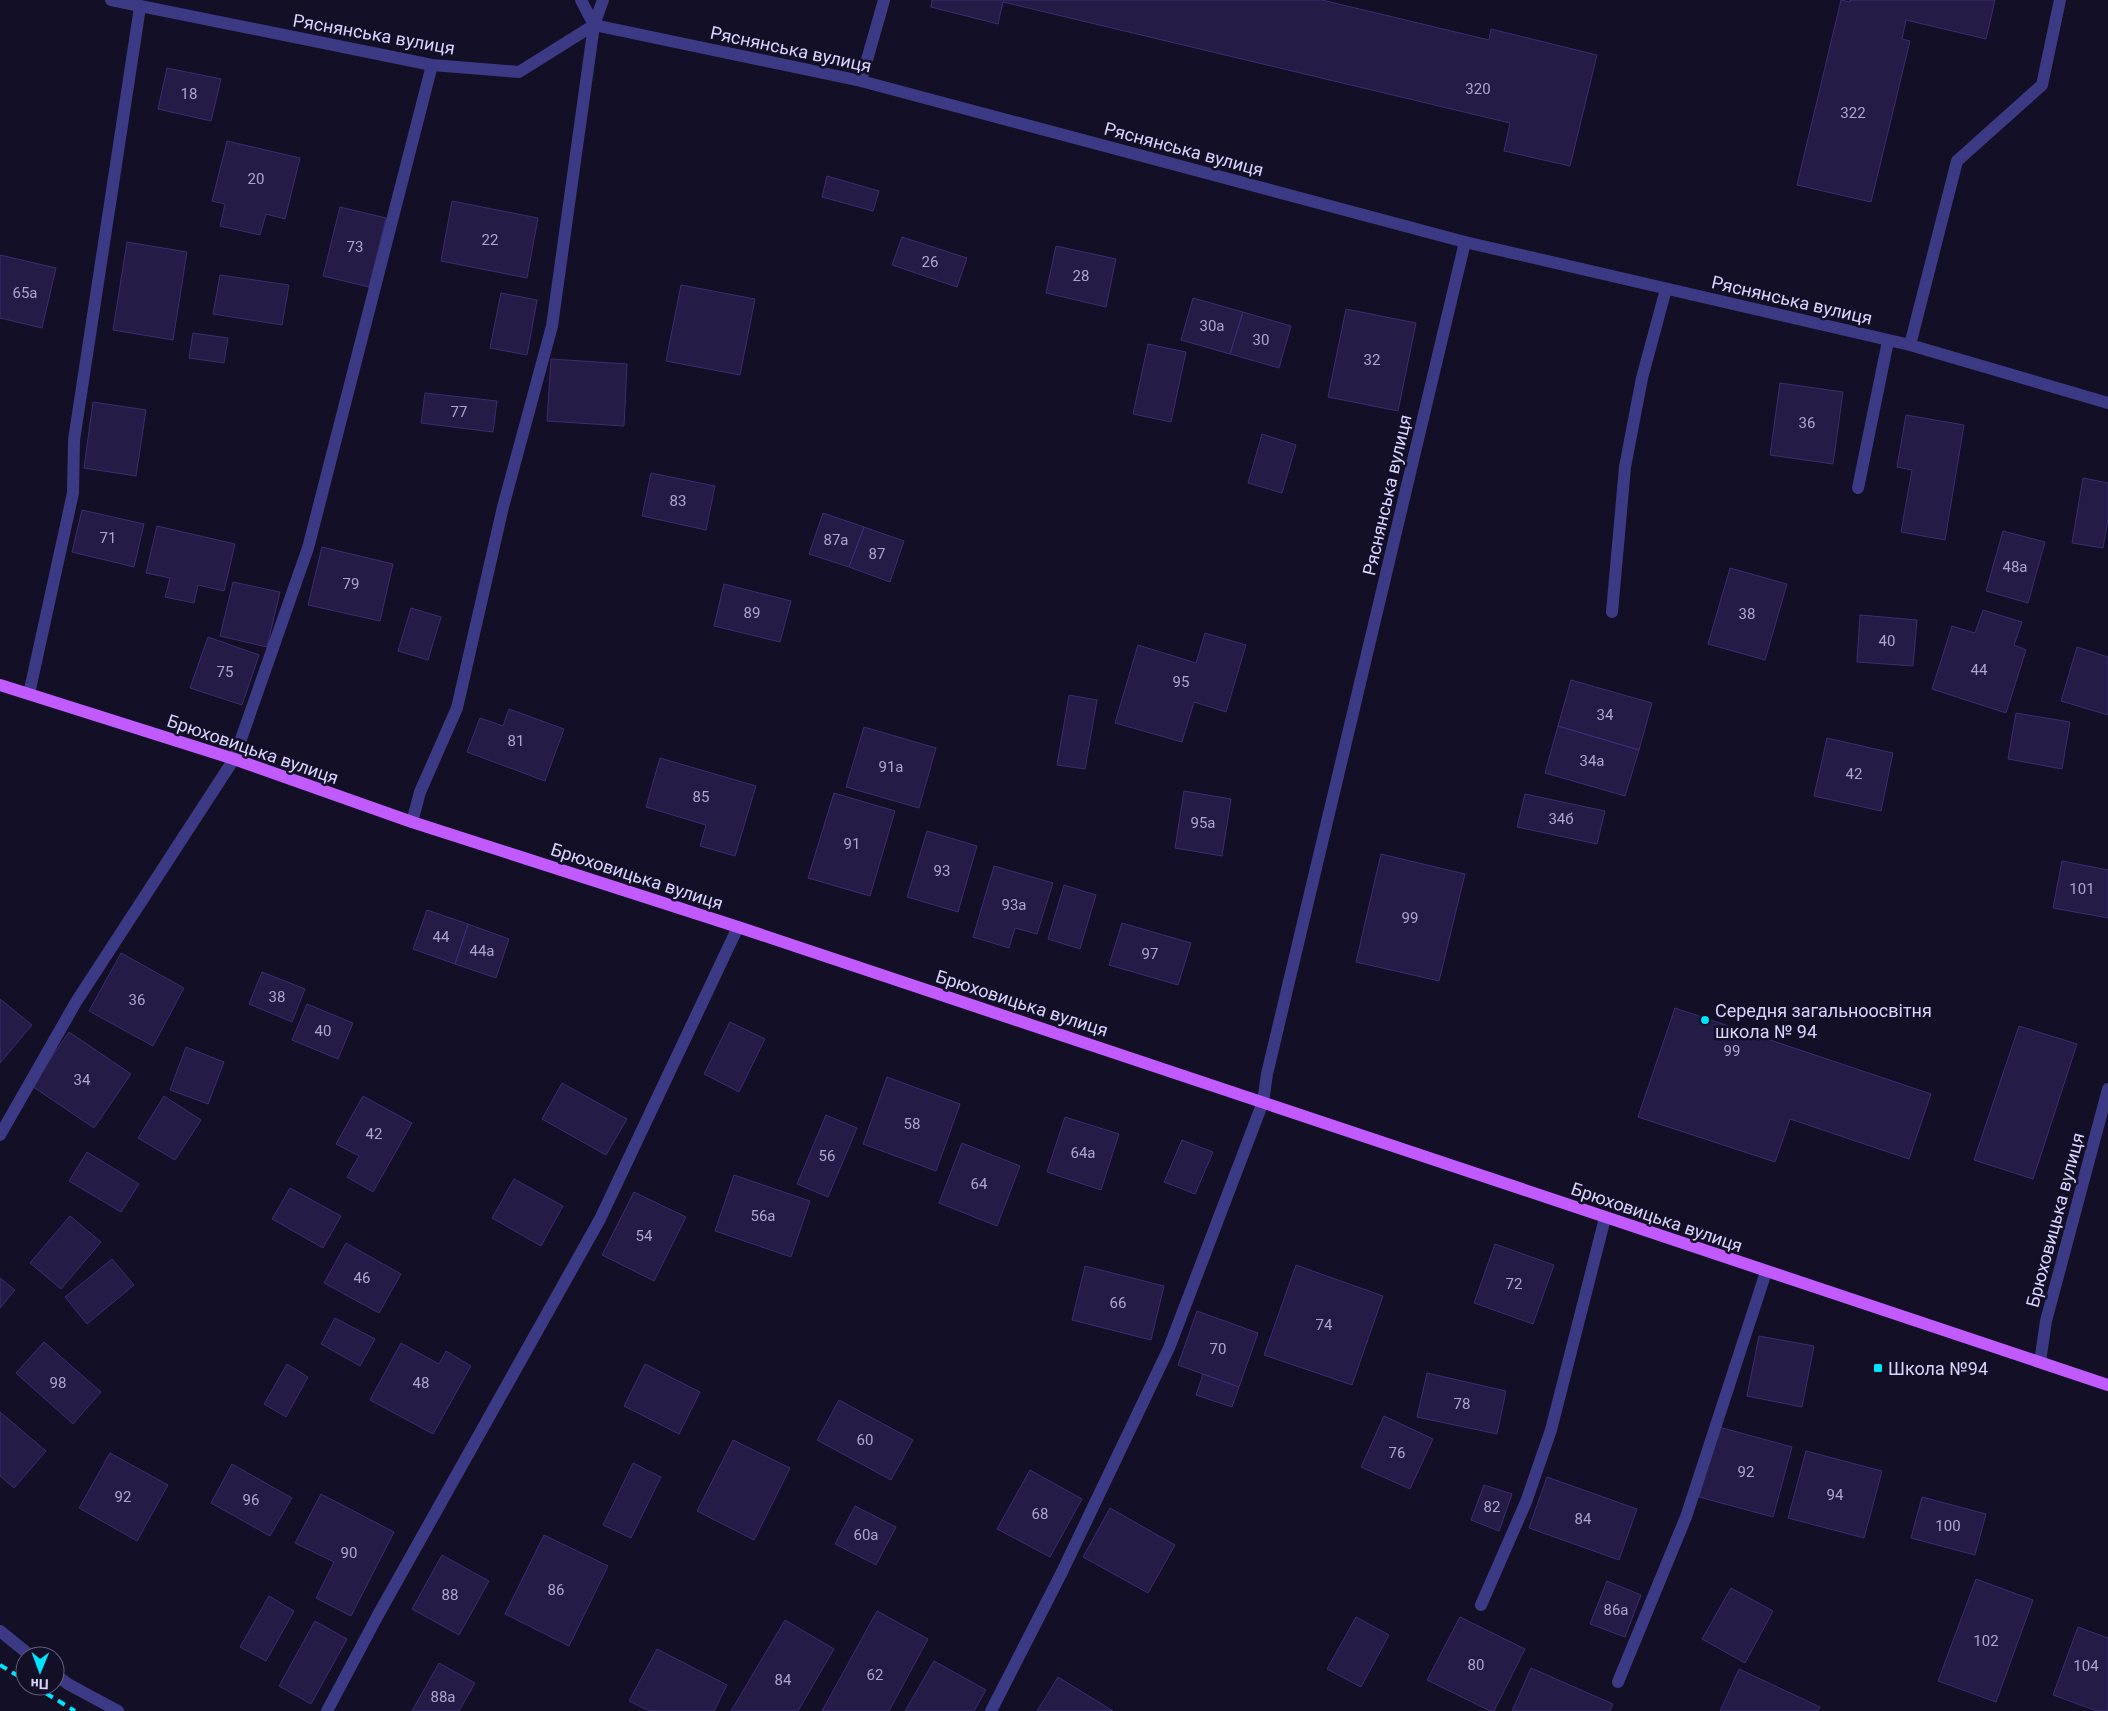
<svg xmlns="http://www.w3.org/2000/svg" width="2108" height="1711" font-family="Roboto,sans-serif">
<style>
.building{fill:#241b47;stroke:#3b2d73}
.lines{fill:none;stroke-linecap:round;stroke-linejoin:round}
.minor{stroke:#3d3a85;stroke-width:12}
.major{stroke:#c25bff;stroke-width:12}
.rail{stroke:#00e5ff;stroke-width:4;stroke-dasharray:8 6;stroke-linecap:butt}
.poi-dot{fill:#00e5ff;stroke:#130f26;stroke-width:2}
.labels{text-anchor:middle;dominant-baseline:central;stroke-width:5;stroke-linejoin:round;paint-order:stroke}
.number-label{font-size:15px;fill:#aca6d1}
.street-label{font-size:18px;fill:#d9d4ff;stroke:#130f26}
.poi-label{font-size:18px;fill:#d9d4ff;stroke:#130f26;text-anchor:start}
</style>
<rect width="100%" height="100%" fill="#130f26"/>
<!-- building -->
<path class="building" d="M932,0H1322L1489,40L1491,29L1597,55L1570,166L1504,151L1510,123L1003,2L998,24L931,7Z
M1841,0L1850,2V0H1995L1986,39L1906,20L1902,39L1910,41L1871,202L1797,185Z
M167,68L221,79L211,121L158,109Z
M227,141L300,158L285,219L266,214L260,235L220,226L225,204L212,201Z
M827,176L879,191L873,211L822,197Z
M452,201L538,218L527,278L441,261Z
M340,207L386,218L369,287L323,276Z
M902,237L967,258L957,287L892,265Z
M127,242L187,252L173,340L113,330Z
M1056,246L1116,259L1106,307L1046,293Z
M0,255L56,268L42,328L0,318Z
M220,275L289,285L282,325L213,314Z
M681,285L755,299L740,375L666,361Z
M501,293L537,300L527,355L490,348Z
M1193,298L1243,312L1230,354L1181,340Z
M1346,309L1416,323L1398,411L1328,397Z
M1243,312L1291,326L1279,368L1230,354Z
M193,333L228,338L224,363L189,358Z
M1148,344L1186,352L1171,422L1133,414Z
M551,359L627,364L624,426L547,421Z
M1780,383L1843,392L1833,464L1770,455Z
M425,393L497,401L493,432L421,423Z
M93,402L146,410L136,476L84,468Z
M1906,415L1964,425L1945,540L1901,532L1912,470L1897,467Z
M1262,434L1296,445L1282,493L1248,483Z
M651,473L715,486L706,530L642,516Z
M2083,478L2108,483V520L2103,548L2072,543Z
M82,510L144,524L134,567L72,552Z
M823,513L864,527L849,567L809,554Z
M157,526L235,544L224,591L198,585L194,603L165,597L170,578L146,573Z
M864,527L904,541L890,582L849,567Z
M2003,531L2045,542L2028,603L1986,591Z
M322,547L393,564L380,621L308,605Z
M1730,568L1787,584L1765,660L1708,644Z
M233,582L280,592L267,647L220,636Z
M724,584L791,601L780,642L714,626Z
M411,608L441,617L428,660L398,651Z
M1983,610L2022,622L2014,645L2026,650L2006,713L1932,689L1952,626L1975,633Z
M1860,615L1917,620L1913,666L1857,662Z
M1205,633L1246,645L1226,712L1194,702L1182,742L1115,723L1138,645L1196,663Z
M208,637L259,655L242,705L190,688Z
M2077,647L2108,657V715L2061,701Z
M1571,680L1652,703L1639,750L1558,726Z
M1069,695L1097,700L1085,769L1057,765Z
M509,709L564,729L545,781L467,752L480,718L503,726Z
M2016,713L2070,722L2062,769L2008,759Z
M1558,726L1639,750L1625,796L1545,773Z
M864,727L936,748L919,808L846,787Z
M1827,738L1893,753L1881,811L1814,796Z
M660,758L756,786L735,856L700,846L706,825L646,807Z
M1184,791L1231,799L1222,856L1175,848Z
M834,793L895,811L870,896L808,878Z
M1525,794L1605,811L1597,844L1517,827Z
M927,831L977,846L958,912L907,897Z
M1381,854L1465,874L1439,981L1356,962Z
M2062,861L2108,870V918L2053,908Z
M994,866L1053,883L1037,934L1015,928L1009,948L973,937Z
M1064,885L1096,895L1080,949L1048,939Z
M427,910L468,924L455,964L413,949Z
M1122,923L1191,943L1178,985L1109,965Z
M468,924L509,939L496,978L455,964Z
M121,953L184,988L153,1046L89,1011Z
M262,972L305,989L292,1022L249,1004Z
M0,999L32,1025L0,1063Z
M307,1004L353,1023L338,1059L292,1040Z
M1675,1008L1931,1094L1909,1159L1790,1119L1775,1162L1638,1117Z
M730,1022L765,1039L739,1092L704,1074Z
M2019,1026L2077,1044L2033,1179L1974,1160Z
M69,1032L131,1074L94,1128L32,1086Z
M186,1047L224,1062L208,1104L170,1090Z
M887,1077L960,1104L936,1171L863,1144Z
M562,1083L627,1119L606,1155L542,1119Z
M164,1096L201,1120L175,1160L138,1138Z
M363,1096L412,1123L373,1192L347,1177L359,1156L336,1144Z
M826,1115L857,1128L828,1197L797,1184Z
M1065,1117L1119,1134L1101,1190L1047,1172Z
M1182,1140L1213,1152L1195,1194L1164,1182Z
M962,1143L1020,1166L997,1226L939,1203Z
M87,1152L139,1184L121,1212L69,1181Z
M734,1175L810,1201L791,1257L715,1231Z
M514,1179L563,1206L541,1246L492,1218Z
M290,1188L341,1216L323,1248L272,1219Z
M634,1192L686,1217L654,1281L602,1255Z
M70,1216L101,1242L61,1289L30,1263Z
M346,1243L401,1274L379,1313L324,1283Z
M1495,1244L1554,1265L1533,1324L1474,1303Z
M112,1259L134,1285L87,1324L65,1297Z
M1296,1265L1383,1296L1352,1385L1264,1355Z
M1085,1266L1164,1286L1151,1340L1072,1320Z
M0,1278L15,1290L0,1308Z
M1197,1311L1258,1333L1239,1387L1178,1365Z
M335,1318L375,1339L360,1366L321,1344Z
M1759,1336L1814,1346L1802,1407L1747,1396Z
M44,1342L101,1392L73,1424L16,1373Z
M401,1343L439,1364L446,1351L471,1366L433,1434L370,1400Z
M287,1364L308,1377L286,1417L264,1404Z
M645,1364L700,1392L679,1434L624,1406Z
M1427,1373L1506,1391L1497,1434L1417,1417Z
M1203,1374L1239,1387L1232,1407L1196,1395Z
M839,1400L913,1440L891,1480L817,1440Z
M0,1412L46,1451L14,1488L0,1476Z
M1384,1416L1433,1439L1410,1489L1361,1467Z
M1719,1427L1792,1447L1773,1517L1699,1497Z
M733,1440L790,1468L754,1540L697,1511Z
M1806,1451L1882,1471L1864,1538L1788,1518Z
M110,1453L168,1485L137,1541L79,1508Z
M633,1463L661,1477L631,1538L603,1525Z
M232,1464L292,1498L270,1536L211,1503Z
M1030,1470L1082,1499L1050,1557L997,1529Z
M1547,1477L1637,1509L1619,1560L1529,1528Z
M1484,1485L1512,1494L1499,1531L1471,1520Z
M321,1494L394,1532L351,1616L316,1598L334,1562L295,1543Z
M1922,1497L1986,1514L1975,1555L1911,1538Z
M855,1506L896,1527L876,1565L835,1544Z
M1110,1508L1175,1545L1148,1593L1083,1557Z
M544,1535L608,1566L569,1646L505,1614Z
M442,1555L489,1581L459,1635L412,1609Z
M1976,1579L2033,1600L1996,1702L1938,1681Z
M1607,1581L1641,1595L1625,1637L1590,1624Z
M1731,1588L1773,1611L1745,1663L1702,1639Z
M269,1596L294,1611L266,1661L240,1647Z
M877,1611L928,1639L889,1711H822Z
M1356,1617L1389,1635L1361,1687L1327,1669Z
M1460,1617L1525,1649L1494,1711H1490L1427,1680Z
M785,1620L834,1649L798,1711H731Z
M315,1621L347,1639L311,1704L279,1686Z
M2078,1627L2108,1638V1711H2097L2053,1695Z
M657,1649L727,1685L714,1711H649L629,1701Z
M934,1661L986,1690L974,1711H905Z
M439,1663L475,1683L459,1711H412Z
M1531,1668L1613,1704L1610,1711H1512Z
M1739,1669L1820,1707L1818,1711H1720Z
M1058,1677L1113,1711H1037Z"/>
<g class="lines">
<!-- minor -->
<path class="minor" d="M111,0L432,65L519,72L594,25L861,81L1465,242L1910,345L2108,403
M581,0L594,25
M861,81L884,0
M1910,345L1957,161L2042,85L2060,0
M1858,488L1888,341
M1612,612L1625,467L1642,378L1666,289
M29,694L73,493L74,440L140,7
M412,822L420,792L457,708L503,507L552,326L594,25L603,0
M0,1135L76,1002L234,759L308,548L432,65
M2040,1362L2046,1321L2108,1089
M1481,1605L1526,1502L1551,1430L1605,1218
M0,1631L31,1656
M55,1674L68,1684L118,1711
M1618,1682L1686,1517L1766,1272
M327,1711L378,1615L600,1219L738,927
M991,1711L1062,1572L1169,1348L1263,1102L1267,1074L1465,242"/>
<!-- major -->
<path class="major" d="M0,685L234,759L412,822L738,927L2108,1385"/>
<!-- rail -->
<path class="rail" d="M0,1665L25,1680
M34,1686L75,1711"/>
</g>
<!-- markers -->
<g class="poi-dot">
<circle cx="1705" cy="1020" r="5"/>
<rect x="1873" y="1363" width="10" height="10" rx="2.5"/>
</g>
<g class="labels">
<!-- number labels -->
<g class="number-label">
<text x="1478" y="89">320</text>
<text x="189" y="94">18</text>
<text x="1853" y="113">322</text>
<text x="256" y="179">20</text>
<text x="490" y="240">22</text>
<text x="355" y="247">73</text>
<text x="930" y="262">26</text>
<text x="1081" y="276">28</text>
<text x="25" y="293">65а</text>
<text x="1212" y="326">30а</text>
<text x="1261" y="340">30</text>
<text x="1372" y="360">32</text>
<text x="459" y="412">77</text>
<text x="1807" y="423">36</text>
<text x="678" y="501">83</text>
<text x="108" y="538">71</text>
<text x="836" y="540">87а</text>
<text x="877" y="554">87</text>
<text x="2015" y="567">48а</text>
<text x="351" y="584">79</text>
<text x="752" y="613">89</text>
<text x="1747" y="614">38</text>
<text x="1887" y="641">40</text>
<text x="1979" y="670">44</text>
<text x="225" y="672">75</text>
<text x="1181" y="682">95</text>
<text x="1605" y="715">34</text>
<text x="516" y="741">81</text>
<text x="1592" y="761">34а</text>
<text x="891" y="767">91а</text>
<text x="1854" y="774">42</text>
<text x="701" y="797">85</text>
<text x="1561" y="819">34б</text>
<text x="1203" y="823">95а</text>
<text x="852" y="844">91</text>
<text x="942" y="871">93</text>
<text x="2082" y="889">101</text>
<text x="1014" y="905">93а</text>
<text x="1410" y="918">99</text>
<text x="441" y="937">44</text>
<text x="482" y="951">44а</text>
<text x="1150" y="954">97</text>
<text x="277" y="997">38</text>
<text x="137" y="1000">36</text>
<text x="323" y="1031">40</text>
<text x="1732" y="1051">99</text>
<text x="82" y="1080">34</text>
<text x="912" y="1124">58</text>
<text x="374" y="1134">42</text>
<text x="1083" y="1153">64а</text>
<text x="827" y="1156">56</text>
<text x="979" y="1184">64</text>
<text x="763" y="1216">56а</text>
<text x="644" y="1236">54</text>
<text x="362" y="1278">46</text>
<text x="1514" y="1284">72</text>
<text x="1118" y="1303">66</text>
<text x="1324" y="1325">74</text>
<text x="1218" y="1349">70</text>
<text x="58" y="1383">98</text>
<text x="421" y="1383">48</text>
<text x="1462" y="1404">78</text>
<text x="865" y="1440">60</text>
<text x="1397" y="1453">76</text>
<text x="1746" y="1472">92</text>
<text x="1835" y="1495">94</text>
<text x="123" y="1497">92</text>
<text x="251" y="1500">96</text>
<text x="1492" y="1507">82</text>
<text x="1040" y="1514">68</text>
<text x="1583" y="1519">84</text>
<text x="1948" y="1526">100</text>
<text x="866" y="1535">60а</text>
<text x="349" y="1553">90</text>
<text x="556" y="1590">86</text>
<text x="450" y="1595">88</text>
<text x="1616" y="1610">86а</text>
<text x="1986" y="1641">102</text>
<text x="1476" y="1665">80</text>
<text x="2086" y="1666">104</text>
<text x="875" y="1675">62</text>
<text x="783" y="1680">84</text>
<text x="443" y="1697">88а</text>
</g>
<!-- street labels -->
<g class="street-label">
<text transform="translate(374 34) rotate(10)">Ряснянська вулиця</text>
<text transform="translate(791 49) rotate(12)">Ряснянська вулиця</text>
<text transform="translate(1184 149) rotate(15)">Ряснянська вулиця</text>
<text transform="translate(1792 300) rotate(13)">Ряснянська вулиця</text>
<text transform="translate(1387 495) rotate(-77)">Ряснянська вулиця</text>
<text transform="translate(253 749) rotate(19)">Брюховицька вулиця</text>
<text transform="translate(637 876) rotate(18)">Брюховицька вулиця</text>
<text transform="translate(1022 1003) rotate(18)">Брюховицька вулиця</text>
<text transform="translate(1657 1217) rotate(19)">Брюховицька вулиця</text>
<text transform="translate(2055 1220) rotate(-75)">Брюховицька вулиця</text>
</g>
<!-- poi labels -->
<g class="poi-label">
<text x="1715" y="1010">Середня загальноосвітня<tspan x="1715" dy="21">школа № 94</tspan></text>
<text x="1888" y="1368">Школа №94</text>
</g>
</g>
<!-- north arrow -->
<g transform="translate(40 1671) rotate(181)"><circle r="24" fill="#130f26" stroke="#625e7d"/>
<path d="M0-4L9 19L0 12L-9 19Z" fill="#00e5ff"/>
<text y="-8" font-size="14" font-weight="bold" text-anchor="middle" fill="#d9d4ff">Пн</text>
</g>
</svg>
